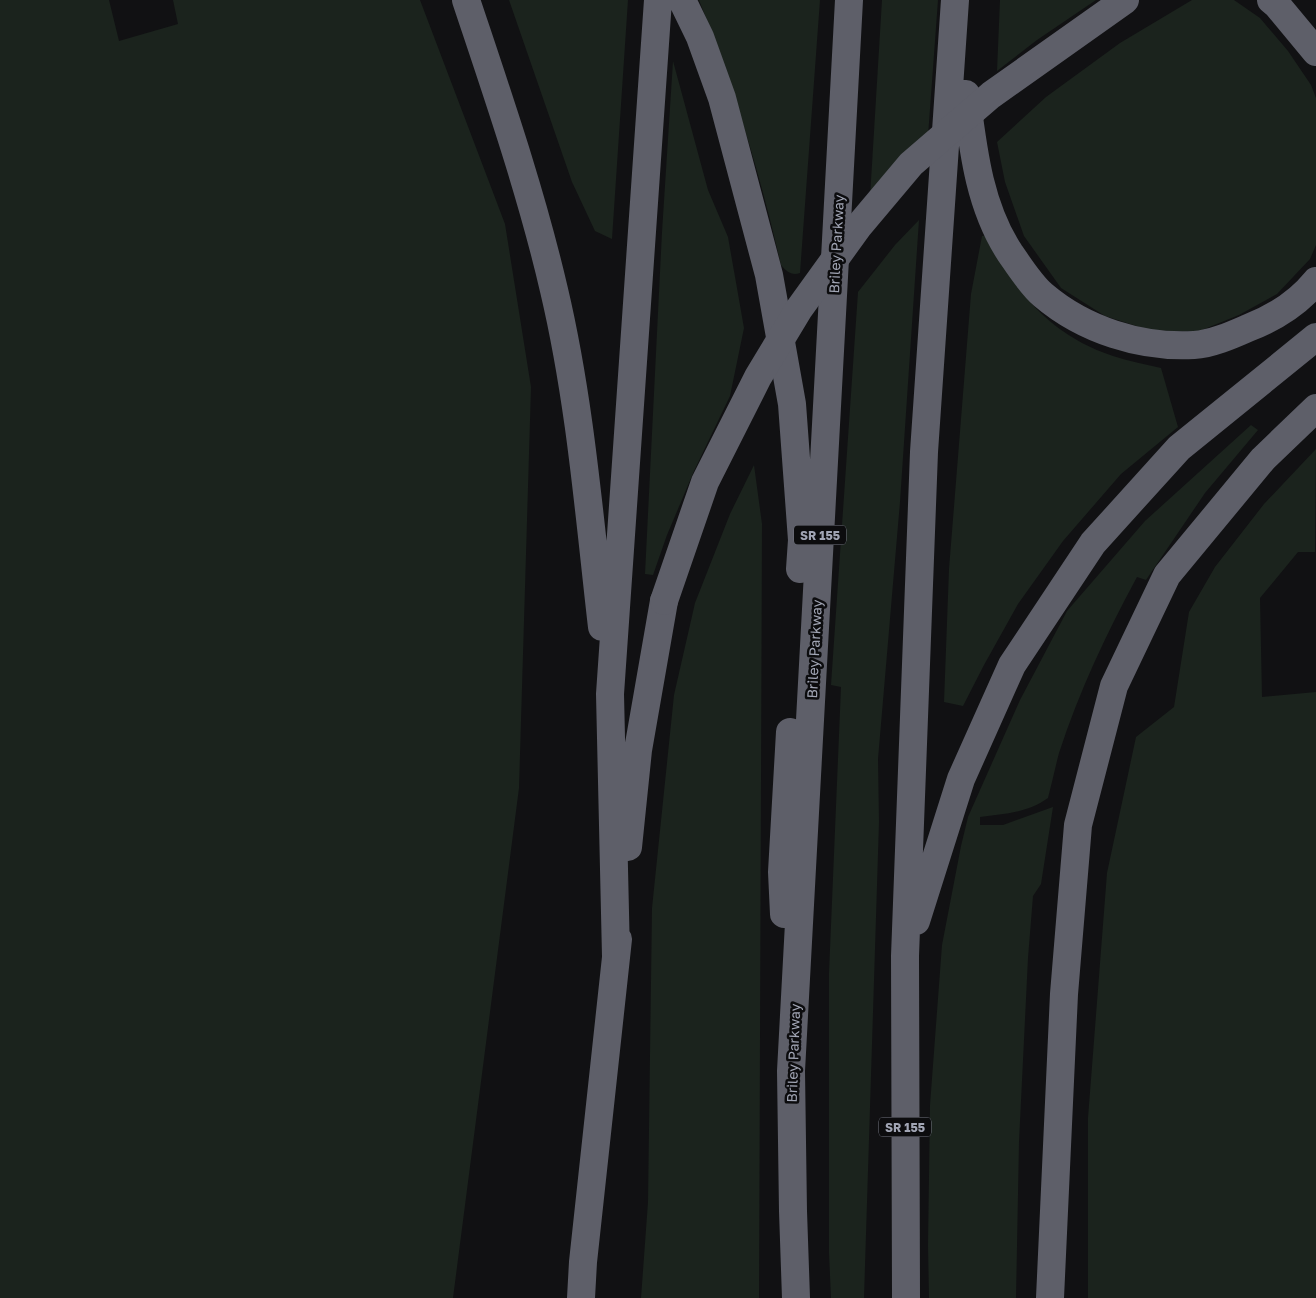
<svg xmlns="http://www.w3.org/2000/svg" width="1316" height="1298" font-family="'Golos Text',sans-serif">
<style>
.green{fill:#1b231d}
.lines{fill:none;stroke-linecap:round;stroke-linejoin:round}
.motorway{stroke:#5e5f69;stroke-width:28}
.motorway-bridge{stroke:#5e5f69;stroke-width:28}
.labels{text-anchor:middle;dominant-baseline:central;stroke-width:5;stroke-linejoin:round;paint-order:stroke}
.shield{fill:#0c0c0e;stroke:#747782;stroke-width:1}
.shield-label{font-size:12px;font-weight:bold;fill:#a1a5b4}
.street-label{font-size:14px;fill:#a1a5b4;stroke:#0c0c0e}
</style>
<rect width="100%" height="100%" fill="#111113"/>
<!-- green -->
<path class="green" d="M0,0H109L119,41L178,24L173,0H420L505,224L531,387L519,788L453,1298H0Z
M509,0H628L612,239L595,231L572,182Z
M699,0H820L800,273C792,276 787,272 781,265C760,174 734,87 699,0Z
M882,0H938L928,136L870,197Z
M1000,0H1096L1037,40L997,71Z
M1192,0H1234L1260,18L1288,51L1311,85L1316,98V245L1310,259L1277,294L1239,315L1197,332L1149,330L1105,316L1061,288L1024,236L1005,182L997,142L1046,97L1120,43Z
M673,61L708,190L728,237L744,328L730,396L694,471L667,535L653,575L645,574L662,232Z
M919,220L900,502L878,759L879,822L864,1298H831L829,1253V973L841,687L831,685L858,292L895,245Z
M987,235C1017,293 1048,334 1113,356C1128,361 1145,364 1161,368L1178,427L1121,474L1063,541L1018,604L984,665L963,706L944,702L949,569L971,294L982,236Z
M1251,425L1258,430L1205,493L1146,580L1137,577C1106,634 1079,692 1059,753C1055,768 1052,783 1048,798C1027,813 1004,814 980,817V825H1003L1053,807L1041,884L1033,896L1028,958L1019,1142L1016,1298H929L928,1245L930,1105L942,945L961,846L968,817L1020,700L1067,611L1145,521Z
M1316,449L1315,552H1298L1260,598L1262,697L1316,692V1298H1088V1118L1107,873L1136,737L1174,707L1189,612L1215,567L1264,504Z
M754,465L762,524L759,1298H641L648,1202L652,908L674,695L695,603L730,514Z"/>
<g class="lines">
<!-- motorway -->
<path class="motorway" d="M466,0C498,96 531,191 554,290C580,400 589,514 602,627
M682,0L700,37L722,98L769,275L792,404L802,540L800,569
M1271,0L1277,5L1316,52
M966,94C973,149 979,206 1010,253C1019,266 1031,285 1043,295C1084,330 1141,348 1194,345C1212,344 1232,335 1248,328C1274,318 1298,303 1316,281
M628,847L638,750L664,601
M784,914L782,872L790,732
M916,921L961,779L1012,665L1093,543L1179,448L1316,337
M616,956L610,694L658,0
M581,1298L583,1262L618,939
M796,1298L793,1211L791,1071L849,0
M906,1298L905,956L924,452L955,0
M1050,1298L1064,994L1078,825L1114,686L1167,575L1263,459L1316,408"/>
<!-- motorway-bridge -->
<path class="motorway-bridge" d="M664,601L705,482L758,377L799,309L858,227L911,164L991,95L1125,0"/>
</g>
<g class="labels">
<!-- shield labels -->
<g class="shield">
<rect x="794" y="525.5" width="52" height="19" rx="4"/>
<rect x="879" y="1117.5" width="52" height="19" rx="4"/>
</g>
<g class="shield-label">
<text x="820" y="535">SR 155</text>
<text x="905" y="1127">SR 155</text>
</g>
<!-- street labels -->
<g class="street-label">
<text transform="translate(836 244) rotate(-87)">Briley Parkway</text>
<text transform="translate(814 649) rotate(-87)">Briley Parkway</text>
<text transform="translate(793 1053) rotate(-88)">Briley Parkway</text>
</g>
</g>
</svg>
